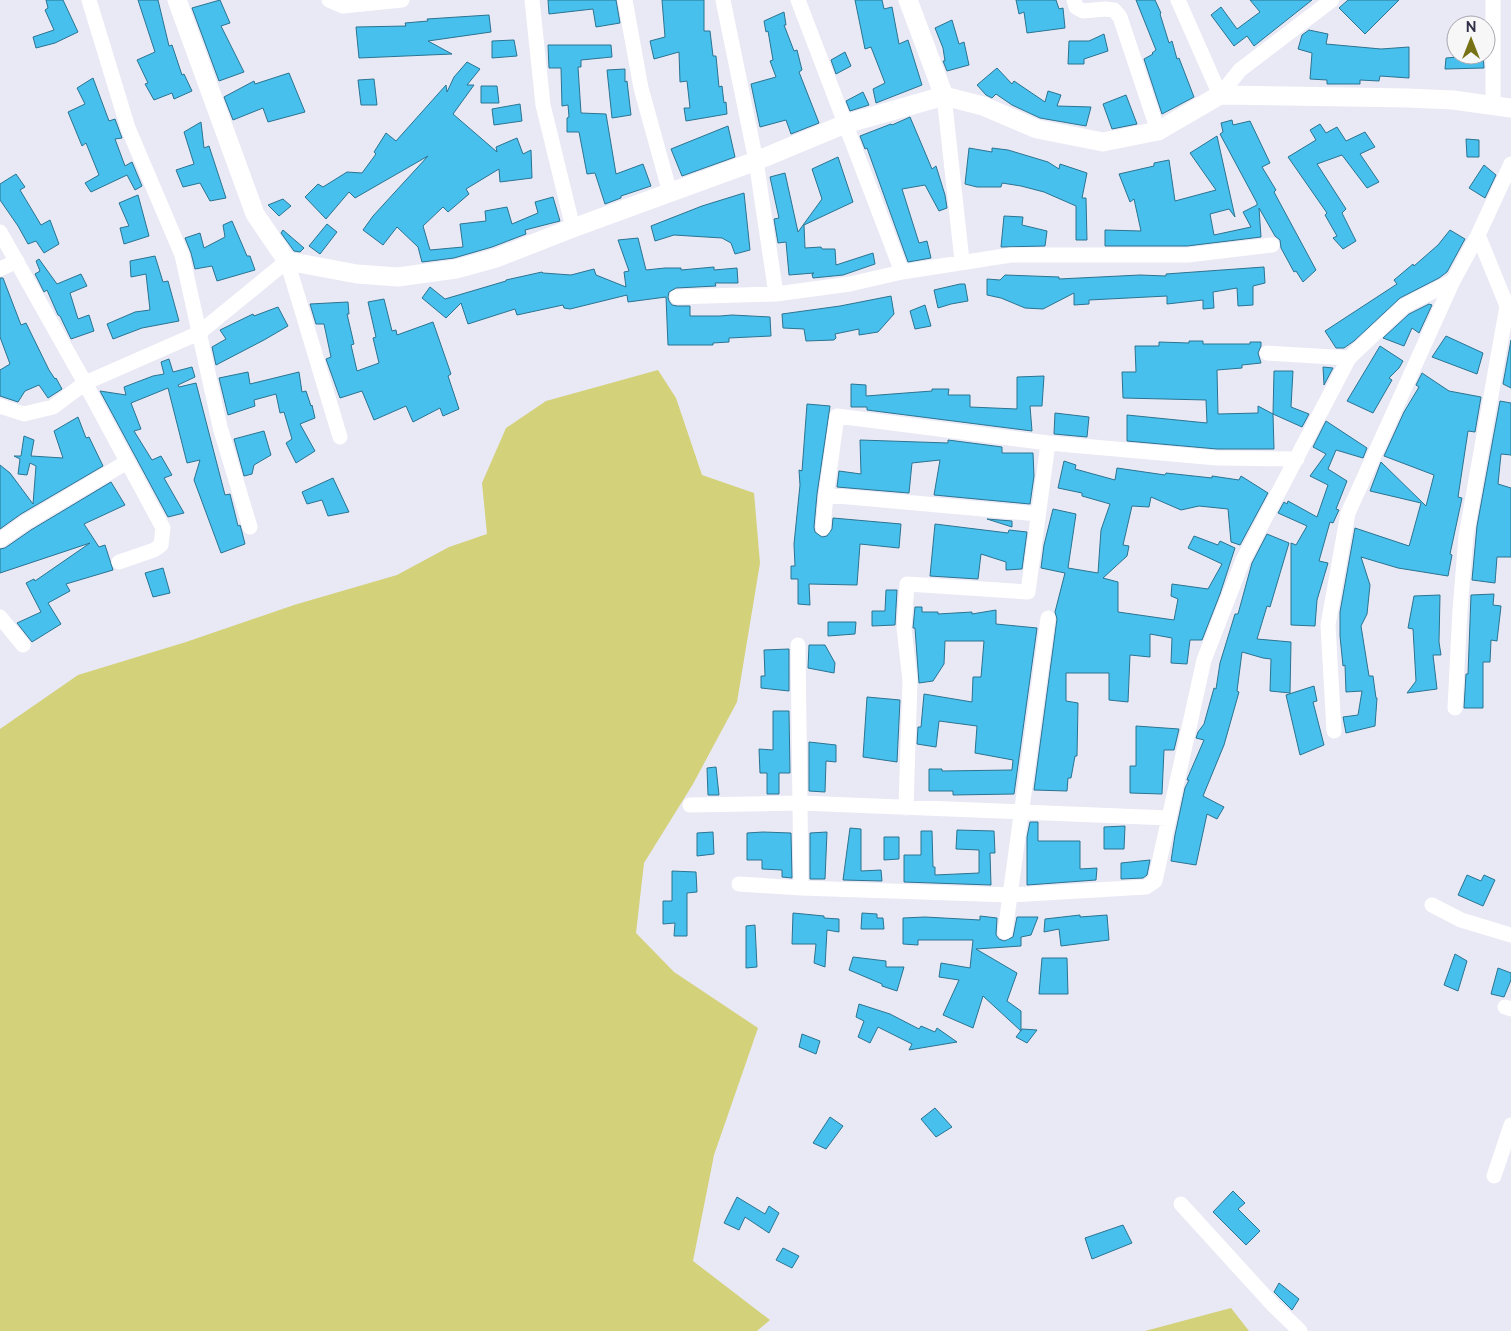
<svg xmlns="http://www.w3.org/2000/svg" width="1511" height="1331" font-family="Raleway,sans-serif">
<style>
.green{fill:#d3d17a}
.building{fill:#47c0ed;stroke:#2b7491}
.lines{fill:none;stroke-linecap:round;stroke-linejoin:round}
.minor{stroke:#fff;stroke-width:15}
.major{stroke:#fff;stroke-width:19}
</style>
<rect width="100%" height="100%" fill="#e9e8f5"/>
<!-- green -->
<path class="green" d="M658,370L676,398L702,475L754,493L760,563L737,702L693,784L644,863L636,933L674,972L758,1028L714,1155L693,1261L770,1320L757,1331H0V729L78,675L186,642L294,605L397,575L449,547L487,534L482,483L506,428L546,401Z
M1231,1308L1249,1331H1145Z"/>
<!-- building -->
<path class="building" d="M46,0H63L78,32L55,43L36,48L33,37L54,30L45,10L48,8Z
M138,0H158L169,46L172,45L182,75L184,74L192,91L174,99L172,93L154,100L145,84L148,83L137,60L155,52Z
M220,0L230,23L221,26L244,72L219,81L192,8Z
M548,0H616L620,23L596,27L593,9L549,14Z
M662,0H704V31H710L713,56H716L719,87L722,86L724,103L726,102L727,114L686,121L684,108H690L687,81L680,82L679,52L654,59L650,41L665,37Z
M855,0H882L884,9L892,7L899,44L908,40L922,85L876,103L873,89L885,83L871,47L865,49Z
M1016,0H1056L1059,9L1063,8L1065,28L1027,33L1024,12L1019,14Z
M1136,0H1155L1161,13L1160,14L1169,43L1172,41L1177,59L1179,58L1194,97L1162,114L1144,59L1153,54L1152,53L1156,50Z
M1250,0H1312L1254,46L1247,36L1234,46L1211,15L1221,7L1237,29L1260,12Z
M1348,0H1399L1365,34L1339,8Z
M784,12L786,25H784L794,51L797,50L802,70L799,72L819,123L791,134L786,120L760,127L751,84L776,77L770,61L773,60L768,31L766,32L764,21Z
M489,15L491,32L428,41L452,54L359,58L356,27L406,26L405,23L428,21L427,19Z
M952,20L959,44L964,42L969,65L947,71L943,61H945L943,48L935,28Z
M1309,30L1328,34L1326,44L1381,49L1409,47V78L1380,76L1379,81L1360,80V84H1327V80L1310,79L1312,53L1298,49L1302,35Z
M1104,34L1108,51L1084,59V64H1068L1069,41H1089Z
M514,40L517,56L492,58V41Z
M548,45H611L612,57L581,60V67H578L581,113L606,114L616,174L643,164L651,186L621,196V198L605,204L595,173L587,174L579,132H567V118L569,117L568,105L562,106L561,68H549Z
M845,52L851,66L836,74L831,60Z
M1458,55H1483L1484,68L1445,69L1446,58L1458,57Z
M467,62L480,69L467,85H474L453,114L497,152L496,147L517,138L523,154L531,150L532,178L500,182L499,169L466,189L469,194L448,212L443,207L423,226L430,250L463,247L460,224L486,221L485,211L507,207L512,224L538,213L535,202L553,197L560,221L525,230L526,234L492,247L454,258L422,262L418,247L397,227L383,245L363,230L373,216L428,156L355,198L349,192L326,219L305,197L318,184L323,187L347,172L362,173L376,154L374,152L386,133L396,141L446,85L447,92L454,77Z
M997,68L1012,84L1014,81L1045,102L1048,91L1061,95L1057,106L1091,107L1086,126L1040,118L1012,105L996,94L992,98L986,95L977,85Z
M625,69V82L627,81L631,115L612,118L607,70Z
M289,73L305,112L268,122L263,108L233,120L224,97L254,81L255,84Z
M93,78L109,121L115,119L122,138L115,139L125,166L132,162L142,186L135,190L127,175L91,192L85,183L99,175L86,143L82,146L68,112L85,104L77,88Z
M374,79L377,105H361L358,80Z
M481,86H497L499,103H481Z
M863,92L869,105L850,111L846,101Z
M1126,95L1137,124L1112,129L1103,104Z
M520,104L522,121L494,125L492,109Z
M910,117L932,169L936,166L945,195L947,208L939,211L925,185L902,189L919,243L927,241L931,258L908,262L867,148L865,149L860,136L891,124L892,125Z
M1232,120L1233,125L1250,121L1270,163L1262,167L1276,190L1274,192L1316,270L1303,282L1296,271L1294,272L1281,248L1280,240L1275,236L1259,208L1261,237L1187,246H1105V230L1141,231L1134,199L1130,202L1119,174L1154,166V163L1169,160L1175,201L1216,190L1190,153L1217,136L1235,217L1229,209L1210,214L1214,235L1251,227L1243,212L1257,205V203L1220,134L1223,132L1221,123Z
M201,122L204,148L209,146L226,198L210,201L200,183L183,187L176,170L194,164L184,132Z
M1320,124L1326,133L1337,127L1346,141L1365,132L1375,147L1360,154L1379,182L1367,188L1342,155L1317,164L1346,209L1342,213L1356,241L1343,249L1333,238L1337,236L1325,215L1327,213L1288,157L1316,140L1310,130Z
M728,126L735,157L682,176L671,149Z
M1466,139L1479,140V157H1467Z
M969,148L992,152V148L1008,150L1048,162L1059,169L1060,164L1087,173L1082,198H1086L1087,240H1076V206L1044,192L1021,186L1002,183L1001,187H977L965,184Z
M838,157L853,202L804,225L805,248L821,247L822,249H835L836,265L873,253L875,264L843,275L813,278L812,274L814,273L789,275L786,242L778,243L774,219L779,218L770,177L785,173L798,232L822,199L812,169Z
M1484,165L1496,175L1485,198L1469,188Z
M16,174L25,187L20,190L41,225L50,220L59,244L44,253L36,241L28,244L18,226L0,200V184Z
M744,193L750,250L735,254L731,243L722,238L674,235L655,241L651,226L702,206Z
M138,195L149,236L124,244L120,228L129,226L119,203Z
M283,199L291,206L279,216L268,205Z
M1004,216L1023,217L1022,225L1047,231L1045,246L1001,247Z
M232,221L247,256H250L255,270L217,281L212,266L195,269L191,253L185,238L200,233L204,248L225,237L223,225Z
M327,224L337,232L320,254L309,246Z
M283,230L304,248L300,252L294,251L281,233Z
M1450,230L1465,239L1447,272L1439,278L1400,298L1354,341L1344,348H1336L1325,331L1397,284L1394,280L1413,264L1414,266L1438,245Z
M638,238L646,270L665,268H681V270L714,267V270L737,268L738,283H715L716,286L676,288L669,292L668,297L669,301L672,305L677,306H690V316H720L732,315L770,317L771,336L729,338V342L713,343V345H668L666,297L628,302L627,295L570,309L564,308L563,305L517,315L515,309L468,324L461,303L446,318L422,298L430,287L445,299L506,281V280L542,272L543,273L571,275L594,269L596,275L626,287L624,272L629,271L618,240Z
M155,256L163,282L168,281L179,321L142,328L113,339L107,324L135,312L150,310L146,274L131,277L130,261Z
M39,259L57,284L81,274L87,286L70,293L78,319L89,315L94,331L71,339L60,316L58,315L47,290L44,292L35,274L40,271L36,261Z
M1264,267L1265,283L1253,286V305L1238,306L1237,288L1213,292L1214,308L1203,309V300L1167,304V296L1089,300V304L1074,305V293L1043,309L1025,308L1001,298L987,295V279L1000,280L1005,275L1059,277V279L1140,275L1166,276V274Z
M0,278H3L21,325L26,323L49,370L55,379L56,378L62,389L48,398L39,385L25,391L18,402L0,396V370L10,364L0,337Z
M960,284H965L968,301L951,304L938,308L934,290Z
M891,296L894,314L878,332L859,335V329L835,334L836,338L834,340L806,341L804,329L783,328L782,314L840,306Z
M384,299L392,331L396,330L397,335L433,322L451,374L448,376L459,409L443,416L440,408L413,422L406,406L374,420L362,391L340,398L326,359L331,357L324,324H316L310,304L348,302L349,314H347L354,344L351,345L357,371L379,363L373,338L376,337L368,302Z
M1429,304L1432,305L1419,333L1412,328L1404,346L1383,338L1409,314Z
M925,305L931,326L915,329L910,311Z
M278,307L288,326L264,340L216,365L212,347L226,339L220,330L253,314L254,316Z
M1446,336L1483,353L1477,374L1432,357Z
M1511,340V388L1503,384Z
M1189,341H1203V344H1250V342H1261V346L1258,353L1261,363L1242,365V368L1217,370L1218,414L1258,413V406L1273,414L1274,449H1217L1127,441V415L1207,423L1206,400L1123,398L1122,372H1136L1135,346H1159V342L1189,343Z
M1380,346L1403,361L1399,368L1389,378L1392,380L1373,413L1347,401Z
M169,359L173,372L192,367L195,377L178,385L179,387L196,383L225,495L230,494L238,526L240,525L242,532L245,544L221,553L194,480L200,460L187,463L168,388L131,403L141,429L134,431L152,460L161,456L172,475L164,478L184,513L168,517L100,391L126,395L124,387L153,376L164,374L161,362Z
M1323,367L1333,368L1324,385Z
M1274,371H1293L1291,407L1309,414L1302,427L1273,414Z
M248,372L250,384L299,372L302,392L306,391L311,406L312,405L315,418L300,424L315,451L296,463L286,443L292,439L284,412L280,413L276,394L254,400L255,406L228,415L219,378Z
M1422,373L1449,391L1481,397L1475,432L1468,431L1458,497L1462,498L1450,554L1452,555L1448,576L1398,568L1361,557L1370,585L1367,614L1361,626L1369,676H1373L1376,698H1377L1375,726L1346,733L1343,717L1358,715L1362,691L1346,692L1345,665L1343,666L1340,636V612L1355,528L1409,546L1410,543L1421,503L1370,491L1381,462L1426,506L1434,475L1384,456L1404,412L1419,387L1416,385Z
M1044,376L1042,406H1030L1032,431L867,410V407H851V384L866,385V396L932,391V389H949L948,395H970V407L1017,409V377Z
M1500,401L1511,403V455L1501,454L1498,484L1511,488V557H1497L1495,583L1472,580L1477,526Z
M807,404L830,406L817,494L814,527L815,532L822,537L827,536L832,529L833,518L901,524L899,548L860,544L857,585L809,584L810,605L798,604V579H791V566H795L794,544L800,485L799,470L802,471Z
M1055,413L1089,417L1087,437L1054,434Z
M78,417L86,438L89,437L103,466L21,514L0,529V465L10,473L33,504L36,466L30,463L27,475L18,474L20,459L14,456H21L24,436L34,440L31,456L63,458L54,431Z
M1326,421L1367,448L1363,458L1336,450L1328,469L1347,481L1336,509L1339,510L1333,523L1330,522L1319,561L1328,563L1317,600L1315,626L1291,625V543L1296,545L1307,526L1278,513L1284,502L1287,504L1288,501L1317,517L1328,485L1310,476L1326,454L1313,447Z
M264,431L271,455L254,465L252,474L244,476L234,439Z
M860,440L948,443V440L1002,447V453H1033L1034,476L1030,504L934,495L940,460L912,463L909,493L837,487L839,471L861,474Z
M1064,461L1076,465L1075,469L1115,480L1117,468L1165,475L1166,473L1212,478V476L1239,480L1241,476L1268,493L1240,545L1231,542L1228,509L1199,506L1181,510L1151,497L1149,507L1132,506L1123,545L1129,546L1127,556L1103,578L1118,582V612L1174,620L1178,599L1171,596L1172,584L1208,589L1222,564L1188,548L1194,536L1218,545L1220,541L1235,548L1220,594L1202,640H1190L1187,664L1171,663L1172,638L1150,634V657L1130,655L1128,702L1109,700V673H1066V701L1078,703L1077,756H1075L1071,778H1068L1067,791L1034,790L1057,619L1055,612L1065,573L1041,568L1044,545L1053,509L1076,514L1068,568L1098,573L1101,530L1110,504L1082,496V493L1058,488Z
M333,478L349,512L328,516L322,500L307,504L302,492Z
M111,482L125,505L84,524L99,547L105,545L113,570L66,584L70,591L48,603L61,624L32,642L17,623L41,612L26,583L34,579L35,581L90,543L0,573V549L5,548L31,530Z
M987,519L1012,521V527Z
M935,524L1008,533L1009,530L1027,532L1022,569L1006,570V562L981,554L978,579L930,576Z
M1267,534L1289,543L1270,607L1267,606L1257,639L1291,642L1290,693L1270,691L1271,659L1263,658L1242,652L1237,691L1239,692L1224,745L1203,796L1224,807L1217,819L1207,814L1196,865L1171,861L1175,835L1185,788L1189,780H1187L1188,777L1204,740L1196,738L1198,732L1204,724L1214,688L1216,689L1220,663L1235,614H1238L1252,563Z
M163,568L170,593L153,597L145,573Z
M886,590H897L895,625L872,626V611H885Z
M1494,594L1493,605L1501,606L1497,641L1491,640L1490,662H1483V708H1464L1466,674H1468L1471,595Z
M1440,595L1439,642L1441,655H1433L1437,689L1407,693L1416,681L1413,629L1408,628L1414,596Z
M915,607H922V612H938V614L972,612V614L996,610V624L1037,628L1014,794L953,795V791H929V769H942V771L1012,770L1013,760L975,753L977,726L939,721L936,747L917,744L918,727H921L924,694L972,702L973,677H981L984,641H945L944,664L933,681L919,683L915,628H913Z
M828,622H856L855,634L828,636Z
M809,645H825L835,663L834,673L808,668Z
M789,649V691L761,688V676H765L764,650Z
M1314,686L1317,701L1313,702L1324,745L1300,755L1286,695Z
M867,697L900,700L897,762L863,757Z
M773,711H789L790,773H779V794H767V773H760L759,749L773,750Z
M1136,726L1179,729L1174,750H1164L1162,794L1130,793V766H1136Z
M809,742L836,745V762L826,761L825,792L809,791Z
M716,767L719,795H708L707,768Z
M1030,822H1038V841H1080V869L1097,868L1096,880L1027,885V837Z
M1125,826L1124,849H1104V827Z
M850,828L861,829V871L881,870L882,881L843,880Z
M957,830L994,831L995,853H990L991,885L904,882V855H921V831H932L933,867H935V875L979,873V850L956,849Z
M713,832L714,854L697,856V833Z
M763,832L791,833L792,878L782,877V870L762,869V860H747V833Z
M827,832L825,879H810V833Z
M884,837H899V859L884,860Z
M1150,860L1147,875L1143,878L1121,879V863Z
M672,871L696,872L697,892L687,893V936H674L675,923L663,924V901H672Z
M1467,875L1481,881L1484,875L1495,880L1483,906L1458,895Z
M793,913L824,916V918L839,919V932L827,930L825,967L814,963L816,944H792Z
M862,913L877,914V918H883L884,929H861Z
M1080,915V917L1107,915L1109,940L1061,946L1059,929L1044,932L1045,919Z
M980,916L997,918L996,935L999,939L1004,941L1013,937L1017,917H1038L1031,935L1021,937V946L976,949L1017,973L1007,1001L1021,1011V1031L983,996L973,1028L943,1015L959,980L939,977L941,963L970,968L973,940H918V945L903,944V918L925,917L980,920Z
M755,925L757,967L746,968V926Z
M1455,954L1467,961L1458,991L1444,985Z
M853,957L886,961V967H904L897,991L882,986V984L849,970Z
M1042,958H1067L1068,994H1039Z
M1498,968L1511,973V980L1504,997L1491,994Z
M859,1004L890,1014L919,1029L921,1026L935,1032L937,1028L957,1042L909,1050L912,1044L878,1027L870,1043L858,1037L864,1021L856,1017Z
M1022,1029L1037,1030L1027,1043L1016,1037Z
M802,1034L820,1041L816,1054L799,1047Z
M935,1108L952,1127L936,1137L921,1119Z
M830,1117L843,1126L826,1149L813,1143Z
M1233,1191L1245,1203L1238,1209L1260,1231L1246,1245L1213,1212Z
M737,1197L765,1214L769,1206L779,1213L769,1233L745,1217L739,1230L724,1223Z
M1123,1225L1132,1243L1092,1259L1085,1238Z
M783,1248L799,1256L792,1268L776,1260Z
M1279,1283L1299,1299L1292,1310L1274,1292Z"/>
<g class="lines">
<!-- minor -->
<path class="minor" d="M89,0L128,128L182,255L220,427L250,527
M329,0L343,6L402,0
M532,0L543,105L573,228
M625,0L641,88L670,193
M723,0L756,161L776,294
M798,0L902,272
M1074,0L1076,7L1083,11L1105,9L1114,10L1120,17L1158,131
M1178,0L1220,95L1240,70L1332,0
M1493,0V105
M944,96L962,261
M0,232L85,383L163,528L161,545L154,550L119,562
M0,269L17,261
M677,297L776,294L850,284L902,272L1011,255H1188L1272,245
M1267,353L1349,358
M0,406L24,414L53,407L85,383L199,333L287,261L340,437
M826,495L1038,514
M823,528L826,495L837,416L1048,443L1217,458L1297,459
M0,540L26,522L127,462
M0,617L23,645
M798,645L801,888
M1455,708L1460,610L1466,536L1507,306L1478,235
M1334,731L1328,625L1348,513L1453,281L1478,235L1511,164
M690,805L800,803L1169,818
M906,808L910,681L904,628L907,584L1028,592L1048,443
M739,884L801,888L1010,895L1146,887L1155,881L1204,660L1243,560L1349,358L1404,306L1453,281
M1432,905L1461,920L1511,935
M1005,932L1048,618
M1505,1007L1511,1009
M1494,1176L1511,1125
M1181,1204L1273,1305L1300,1331"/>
<!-- major -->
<path class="major" d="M177,0L255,214L287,261L357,274L398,277L456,269L496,258L573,228L756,161L845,124L944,96L983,106L1037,129L1103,142L1158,131L1220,95L1408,98L1453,100L1511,108
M908,0L944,96"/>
</g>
<!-- north arrow -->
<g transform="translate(1471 40)"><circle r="24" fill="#f7f7f7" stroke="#a8a7b1"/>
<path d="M0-4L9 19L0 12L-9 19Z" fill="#767215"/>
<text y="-8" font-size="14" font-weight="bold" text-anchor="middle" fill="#323048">N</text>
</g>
</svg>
